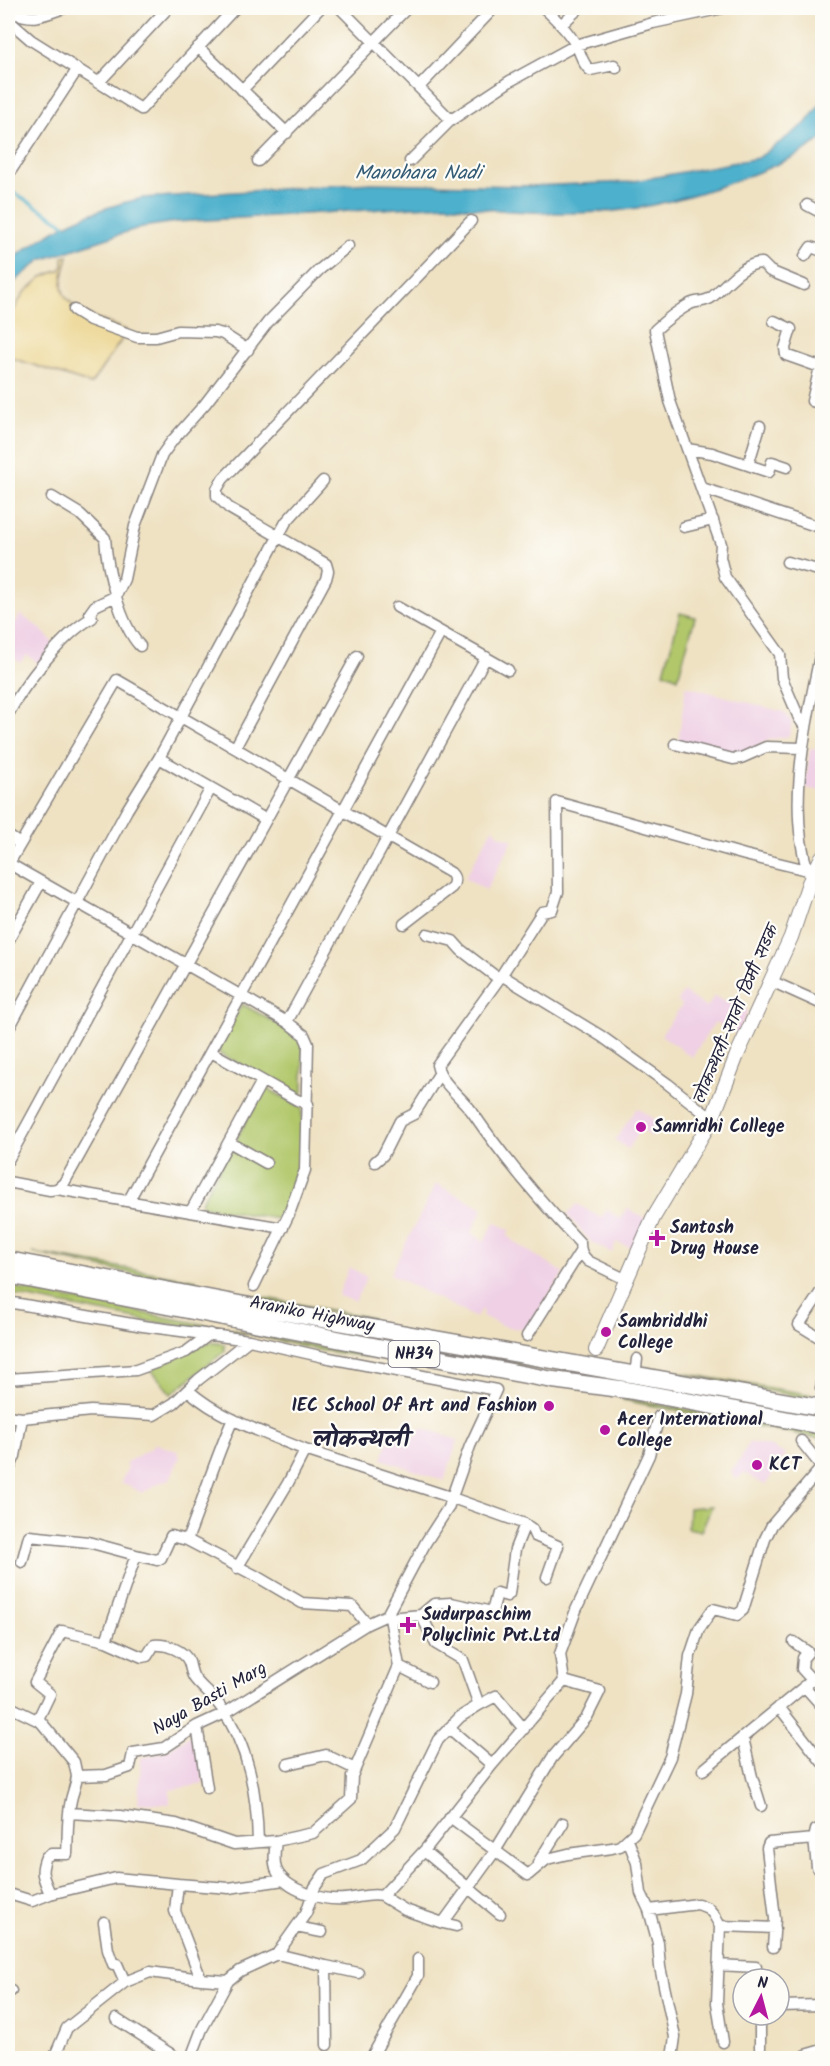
<svg xmlns="http://www.w3.org/2000/svg" width="830" height="2066" font-family="Kalam,'Playpen Sans Deva',sans-serif">
<style>
.built{fill:#efd0e5}
.green{fill:#b1c76b;stroke:#6a7453;stroke-width:1.5}
.sand{fill:#eeda9e;stroke:#887e6c;stroke-width:1.5}
.water{fill:#4db0cc;stroke:#386984;stroke-width:1.5}
.lines{fill:none;stroke-linecap:round;stroke-linejoin:round}
.stream{stroke:#4db0cc;stroke-width:3}
.minor-casing{stroke:#88827f;stroke-width:13}
.secondary-casing{stroke:#88827f;stroke-width:16}
.primary-casing{stroke:#88827f;stroke-width:19}
.trunk-casing{stroke:#88827f;stroke-width:19}
.minor{stroke:#fff;stroke-width:10}
.secondary{stroke:#fff;stroke-width:14}
.primary{stroke:#fff;stroke-width:16}
.trunk{stroke:#fff;stroke-width:16}
.poi-dot{fill:#b5179e;stroke:#fdfcf7;stroke-width:2}
.labels{text-anchor:middle;dominant-baseline:central;stroke-width:4.5;stroke-linejoin:round;paint-order:stroke}
.shield{fill:#fdfcf7;stroke:#646373;stroke-width:1.5}
.shield-label{font-size:16px;font-weight:bold;fill:#22223b}
.street-label{font-size:18px;fill:#22223b;stroke:#fdfcf7}
.poi-label{font-size:18px;font-weight:bold;fill:#22223b;stroke:#fdfcf7;text-anchor:start}
.water-label{font-size:20px;font-style:italic;fill:#335b75;stroke:#fdfcf7}
.district-label{font-size:24px;font-weight:bold;fill:#22223b;stroke:#fdfcf7}
</style>
<rect width="100%" height="100%" fill="#fdfcf7"/>
<filter id="ink" filterUnits="userSpaceOnUse"><feTurbulence type="fractalNoise" baseFrequency=".0167" numOctaves="2"/><feDisplacementMap in="SourceGraphic" scale="12" xChannelSelector="R" yChannelSelector="G"/><feConvolveMatrix kernelMatrix="1 2 1 2 8 2 1 2 1" color-interpolation-filters="sRGB"/></filter>
<filter id="wash" filterUnits="userSpaceOnUse"><feTurbulence type="fractalNoise" baseFrequency=".008" numOctaves="4" result="noise"/><feDisplacementMap in="SourceGraphic" scale="24" xChannelSelector="R" yChannelSelector="G"/><feGaussianBlur stdDeviation="1.35" result="paint"/><feColorMatrix in="noise" values="0 0 0 0 0 0 0 0 0 0 0 0 0 0 0 0 0 1.4 0 .05"/><feComposite in="paint" operator="in"/></filter>
<g filter="url(#wash)">
<rect width="100%" height="100%" fill="#efe2c3"/>
<!-- built -->
<path class="built" d="M20,614L41,629L56,646L42,666L27,655L20,663L8,653V626L16,622Z
M686,686L784,712L792,722L789,736L769,740L740,755L678,742Z
M810,748L822,750V791L805,788Z
M493,827L499,835L513,840L486,890L465,878Z
M683,992L707,1008L714,996L748,1010L738,1035L715,1022L692,1057L661,1035L682,1005L677,1002Z
M637,1108L661,1124L652,1137L641,1130L628,1149L615,1140Z
M436,1184L483,1208L471,1233L484,1241L495,1222L510,1230L507,1235L519,1245L564,1273L526,1330L503,1326L482,1316L483,1312L481,1309L476,1318L390,1274Z
M577,1204L601,1218L607,1210L620,1219L627,1208L648,1220L633,1248L616,1242L612,1253L591,1242L567,1215Z
M349,1267L367,1277L355,1301L338,1296Z
M421,1427L458,1440L444,1481L382,1459L393,1428L417,1437Z
M749,1442L772,1447L785,1454L776,1470L765,1485L744,1473L736,1480L731,1471L740,1460Z
M153,1443L177,1451L180,1457L170,1479L161,1482L142,1493L121,1482L128,1467L125,1463L153,1447Z
M196,1732L204,1784L170,1790V1804L138,1803L141,1758L162,1753Z"/>
<!-- green -->
<path class="green" d="M680,613L695,617L678,678L664,672Z
M242,1004L303,1038V1092L300,1095L220,1054L218,1048Z
M268,1089L302,1107V1160L297,1179L283,1214L277,1219L272,1218L203,1207L201,1202L229,1151L234,1150L238,1141L237,1138L262,1091Z
M33,1253L196,1280L198,1285L372,1318V1320L235,1295Z
M63,1277L540,1366V1369L314,1327Z
M8,1287L311,1345L407,1361L409,1363L318,1350L249,1334L147,1321L8,1294Z
M209,1342L224,1344L225,1351L171,1394L151,1369Z
M644,1367L819,1396L822,1397V1401Z
M624,1398L822,1434V1439L623,1400Z
M712,1506L701,1531L688,1528L689,1508Z"/>
<!-- sand -->
<path class="sand" d="M68,256C66,265 62,276 62,285C62,310 107,322 126,330L120,342L91,384L9,357L11,347L8,344V321L23,294L42,277L60,270L63,266V257Z"/>
<!-- water -->
<path class="water" d="M822,102V139C812,145 802,153 791,158C738,183 660,209 602,212C550,215 497,211 446,205L176,222L142,227L41,260L8,287V263C50,229 89,210 143,198L371,183L530,186L629,182L758,158L805,124Z"/>
<g class="lines">
<!-- stream -->
<path class="stream" d="M8,189L61,222L66,227"/>
</g>
</g>
<g filter="url(#ink)">
<g class="lines">
<!-- minor casing -->
<g class="minor-casing">
<path id="minor" d="M340,8L451,120
M544,8C556,19 568,31 576,45C581,53 582,64 590,70L614,65L616,68
M11,12C36,21 40,16 64,8
M8,20L31,40L141,109L235,8
M561,25L579,8
M198,47L287,133
M98,83L168,8
M420,86L494,8
M242,90L320,8
M258,161L407,8
M410,161L451,120L510,81L576,45L653,23L723,8
M8,175L77,70
M807,205L822,213
M805,256L811,247L822,251
M804,285L770,271L762,263C744,262 725,286 712,297C705,303 697,300 690,304C677,311 666,320 655,330L670,401L721,544L720,557L725,577L780,654L782,678L799,718L805,727
M74,310L90,320L137,337H156L178,331L215,332L223,334L248,350
M774,321L791,329L785,348L786,355L820,367L812,401L822,404
M687,449L712,453L769,472L772,462L787,467
M748,465L760,426
M702,488L822,528
M52,497L80,514L105,538C107,569 119,623 140,646
M684,527L713,520
M787,562L822,571
M397,607L508,670
M8,714C24,685 62,634 92,618L90,613L95,606L116,596L124,579L135,526L162,455L172,441L205,404L268,322L319,270L348,246
M675,744L733,759L741,758L766,747L802,748
M235,748L326,579L328,571L326,564L229,508L217,496V489L223,479L471,221
M159,758L265,819
M8,836L20,844
M8,863L287,1022L486,657
M8,865L117,680L451,873C455,877 455,882 452,887L404,924
M809,874C785,805 808,715 822,646
M427,934L453,941L461,950L499,979
M8,941L41,882
M501,975L601,1036L668,1084L712,1119
M771,981L822,1004
M8,1030L127,810L159,758L286,522L323,481
M211,1052L297,1100L308,1104
M229,1142L266,1163
M8,1160L211,788
M375,1162L383,1155L400,1121L414,1114L439,1074
M8,1182L50,1190L57,1189L64,1183L357,656
M57,1189L283,1228
M129,1200L441,632
M191,1211L262,1081
M625,1279L588,1261C582,1255 580,1251 580,1243C541,1202 505,1160 473,1113C462,1097 441,1084 437,1065L499,979L542,912L552,910L558,892L557,802L745,855L807,870
M254,1286L289,1214L305,1170L308,1044L304,1035L287,1022
M822,1290L799,1325L822,1339
M8,1302L143,1326L249,1340L324,1357L496,1390L470,1446L448,1508L426,1542L387,1615L390,1618L399,1666L352,1776L351,1799L313,1833L276,1841C275,1849 273,1860 276,1869C285,1891 324,1901 345,1899C359,1898 369,1893 382,1896L424,1851L492,1765L564,1681L560,1654L576,1610L649,1455L659,1416
M527,1336L580,1252
M635,1376L637,1359
M8,1379L136,1370L186,1352L210,1334
M821,1388L822,1383
M189,1391C221,1419 265,1433 305,1450
M8,1416L22,1418
M8,1472L15,1456L22,1418L91,1411L154,1415L174,1403L198,1380L249,1340
M187,1540L256,1576L302,1603L352,1606L367,1624
M136,1555L157,1560L161,1558L171,1536L187,1540C203,1500 215,1459 233,1419
M22,1562L29,1536L88,1542L136,1555L106,1641L62,1631L35,1682L50,1694L38,1719
M237,1568L288,1483L305,1450L444,1495L525,1524L532,1529L535,1536L558,1546L547,1577
M390,1618L421,1615L434,1604L451,1603L492,1612L497,1593L507,1596L509,1594L515,1549L525,1524
M106,1641L142,1657L147,1656L154,1645C166,1644 184,1650 189,1662C191,1668 191,1674 195,1679C203,1689 213,1696 220,1706C249,1746 257,1794 258,1842
M794,1642L808,1652L803,1658L802,1669L812,1680
M399,1666L430,1682
M804,1686L822,1706
M479,1705L496,1696L524,1729
M8,1706L41,1722L74,1762L77,1776L106,1775L130,1767L133,1753L164,1748L197,1726L225,1713L367,1624L387,1615
M779,1707L822,1762
M197,1726L207,1788
M449,1728L492,1765
M743,1738L752,1777L761,1806
M288,1764L326,1755L355,1769
M703,1770L822,1672
M69,1813L120,1816L176,1824L234,1844L276,1841
M450,1817L528,1875L547,1859L568,1854L612,1848L620,1846L634,1833L670,1757L686,1694L690,1656L699,1629L713,1609L737,1615L743,1610L765,1539L772,1525L822,1467L801,1441
M814,1839L817,1867L822,1872
M628,1840L637,1863L641,1893L649,1910L698,1904L708,1908L714,1915L720,1926L717,2003L723,2042
M424,1851L500,1914
M538,1863L563,1823
M178,1884L229,1888L284,1880
M9,1894L32,1901L50,1894L116,1878L178,1884L175,1911L201,1979L228,1981
M50,1894C44,1878 39,1874 46,1857L51,1854H67C68,1836 67,1817 71,1800C73,1791 76,1786 77,1776
M382,1896L405,1910L443,1923
M649,1910L658,1943L660,1967L675,2037L672,2058
M104,1922L108,1950L113,1964H117L125,1982L150,1972L201,1979
M456,1926L443,1923L495,1851L552,1758L587,1717L600,1691L564,1681
M720,1926L775,1928
M296,1927L322,1932
M773,1947L775,1919L767,1848L769,1843L814,1839L816,1830L822,1828
M277,1954L326,1966L327,2045
M718,1965L756,1967
M326,1966L358,1973
M8,1992L11,1991
M779,2006L822,2005
M116,2019L177,2058
M760,2048V2015
M54,2058L67,2028L125,1982
M191,2058L202,2029L228,1981L240,1971L277,1954L306,1913L315,1887L324,1874L361,1860L395,1828L438,1740L460,1717L479,1705L463,1660L436,1644L421,1615
M371,2058L418,1976V1959
M802,2058L805,2055L822,2050"/>
</g>
<!-- secondary casing -->
<g class="secondary-casing">
<path id="secondary" d="M596,1350L653,1218L712,1119L737,1055L791,937L809,883L822,857"/>
</g>
<!-- primary casing -->
<g class="primary-casing">
<path id="primary" d="M8,17L13,8"/>
</g>
<!-- trunk casing -->
<g class="trunk-casing">
<path id="trunk" d="M8,1260L260,1308L822,1408
M8,1275L409,1353L553,1380L627,1390L822,1426"/>
</g>
<!-- minor -->
<use href="#minor" class="minor"/>
<!-- secondary -->
<use href="#secondary" class="secondary"/>
<!-- primary -->
<use href="#primary" class="primary"/>
<!-- trunk -->
<use href="#trunk" class="trunk"/>
</g>
</g>
<!-- markers -->
<g class="poi-dot">
<circle cx="641" cy="1127" r="6"/>
<path d="M654 1229h6v6h6v6h-6v6h-6v-6h-6v-6h6z"/>
<circle cx="606" cy="1332" r="6"/>
<circle cx="549" cy="1406" r="6"/>
<circle cx="605" cy="1430" r="6"/>
<circle cx="757" cy="1465" r="6"/>
<path d="M405 1616h6v6h6v6h-6v6h-6v-6h-6v-6h6z"/>
</g>
<g class="labels">
<!-- shield labels -->
<rect class="shield" x="388.5" y="1341" width="51" height="26" rx="4.5"/>
<g class="shield-label">
<text x="414" y="1354">NH34</text>
</g>
<!-- street labels -->
<g class="street-label">
<text transform="translate(737 1014) rotate(-67)">लोकन्थली-सानो ठिमी सडक</text>
<text transform="translate(312 1315) rotate(11)">Araniko Highway</text>
<text transform="translate(210 1699) rotate(-30)">Naya Basti Marg</text>
</g>
<!-- poi labels -->
<g class="poi-label">
<text x="653" y="1127">Samridhi College</text>
<text x="670" y="1228">Santosh<tspan x="670" dy="21">Drug House</tspan></text>
<text x="618" y="1322">Sambriddhi<tspan x="618" dy="21">College</tspan></text>
<text x="537" y="1406" text-anchor="end">IEC School Of Art and Fashion</text>
<text x="617" y="1420">Acer International<tspan x="617" dy="21">College</tspan></text>
<text x="769" y="1465">KCT</text>
<text x="422" y="1615">Sudurpaschim<tspan x="422" dy="21">Polyclinic Pvt.Ltd</tspan></text>
</g>
<!-- water labels -->
<g class="water-label">
<text x="418" y="174">Manohara Nadi</text>
</g>
<!-- district labels -->
<g class="district-label">
<text x="361" y="1440">लोकन्थली</text>
</g>
</g>
<!-- margin -->
<rect width="830" height="2066" fill="none" stroke="#fdfcf7" stroke-width="30"/>
<!-- north arrow -->
<g transform="translate(761 1997) rotate(6)"><circle r="28" fill="#fdfcf7" stroke="#a5a5ac" stroke-width="1.5"/>
<path d="M0-4.5L10 22L0 15L-10 22Z" fill="#b5179e"/>
<text y="-9" font-size="16" font-weight="bold" text-anchor="middle" fill="#22223b">N</text>
</g>
</svg>
